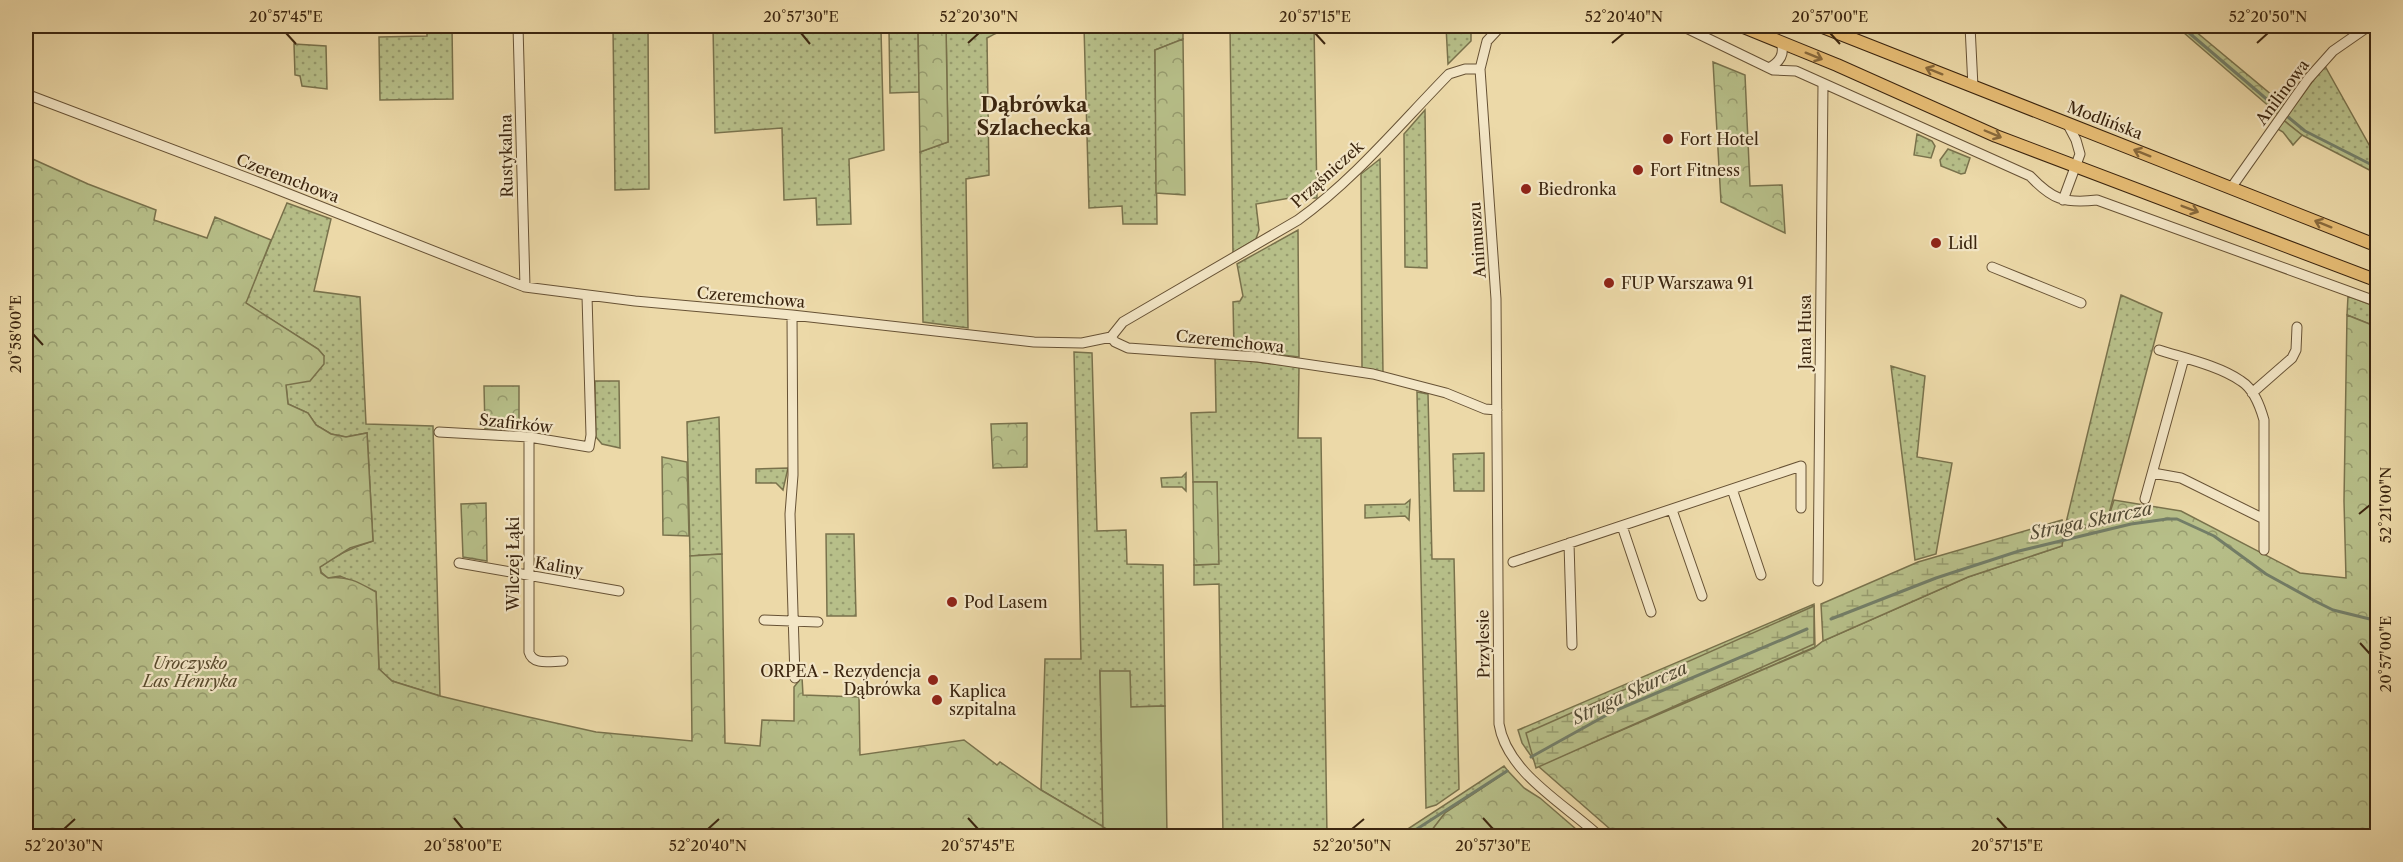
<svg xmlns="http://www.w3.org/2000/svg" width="2403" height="862" font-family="'Libre Caslon Text',serif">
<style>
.grass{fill:url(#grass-dots);stroke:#79724c;stroke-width:1.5}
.forest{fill:url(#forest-crowns);stroke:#79724c;stroke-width:1.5}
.wetland{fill:url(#wetland-marsh);stroke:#79724c;stroke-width:1.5}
.garden{fill:#b7bf89;stroke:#79724c;stroke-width:1.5}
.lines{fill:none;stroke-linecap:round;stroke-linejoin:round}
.stream{stroke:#737e68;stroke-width:3}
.minor-casing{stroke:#675235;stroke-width:11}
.major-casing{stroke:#3b250f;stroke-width:14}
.minor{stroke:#f3e6c6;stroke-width:9}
.major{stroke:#e6bc74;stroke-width:12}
.oneway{stroke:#88693c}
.ticks{fill:none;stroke:#3b250f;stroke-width:2}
.poi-dot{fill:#8f2418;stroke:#f3e6c6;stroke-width:2}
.labels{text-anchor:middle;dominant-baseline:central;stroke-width:4.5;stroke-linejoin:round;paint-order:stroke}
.street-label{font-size:16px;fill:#3b250f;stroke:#f3e6c6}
.poi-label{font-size:16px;fill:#3b250f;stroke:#f3e6c6;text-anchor:start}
.park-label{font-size:16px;font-style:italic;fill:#5a4c2e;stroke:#f3e6c6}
.water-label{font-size:18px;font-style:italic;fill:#524a34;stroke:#f3e6c6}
.quarter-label{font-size:20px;font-weight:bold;fill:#3b250f;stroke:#f3e6c6}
.neatline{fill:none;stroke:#3b250f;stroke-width:2}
.ticks-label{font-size:15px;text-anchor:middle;fill:#3b250f}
</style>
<defs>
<pattern id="grass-dots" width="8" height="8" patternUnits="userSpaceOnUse" patternTransform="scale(1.5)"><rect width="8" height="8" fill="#b7bf89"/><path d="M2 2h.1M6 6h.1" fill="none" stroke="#969b6e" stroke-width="1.8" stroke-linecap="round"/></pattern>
<pattern id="forest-crowns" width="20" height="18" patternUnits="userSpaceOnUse" patternTransform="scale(1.5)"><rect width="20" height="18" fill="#b7bf89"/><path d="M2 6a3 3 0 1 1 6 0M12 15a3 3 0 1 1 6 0" fill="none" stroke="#969b6e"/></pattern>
<pattern id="wetland-marsh" width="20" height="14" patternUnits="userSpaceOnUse" patternTransform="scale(1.5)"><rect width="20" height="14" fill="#b7bf89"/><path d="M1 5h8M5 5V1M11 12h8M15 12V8" fill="none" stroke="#969b6e"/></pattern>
</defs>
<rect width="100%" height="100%" fill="#ecd9a8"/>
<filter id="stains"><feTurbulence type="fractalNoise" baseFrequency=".00333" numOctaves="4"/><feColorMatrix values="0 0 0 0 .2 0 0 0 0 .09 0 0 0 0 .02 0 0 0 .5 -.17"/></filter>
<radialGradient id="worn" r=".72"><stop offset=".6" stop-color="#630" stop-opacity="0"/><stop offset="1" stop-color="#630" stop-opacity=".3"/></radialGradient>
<!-- grass -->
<path class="grass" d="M427,26H452L453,99L380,100L379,37L427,36Z
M613,26H648L649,189L615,190Z
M713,26H918L919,92L890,93L889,30H881L884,150L849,159L851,224L817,225L816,198L784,200L782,128L715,133Z
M946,26H1038V29C1021,28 1003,28 987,38L989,175L966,179L968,328L923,322L920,152L948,142Z
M1084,26H1183V39L1155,50L1157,224H1123L1122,206L1089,208Z
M1230,26H1314L1317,198H1290L1256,204L1259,230L1256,239L1233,253Z
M1446,26H1471V41L1448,64Z
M294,44L326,46L327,89L302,86L300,76L295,75Z
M2325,66L2377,159V174L2302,135L2282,119C2299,104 2309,83 2325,66Z
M1425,110L1427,268L1405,267L1404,134Z
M1917,134L1932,141L1935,146L1931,158L1914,155Z
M1948,149L1970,158L1965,173L1961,174L1941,166L1940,160Z
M1380,159L1383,373L1362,368L1361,174Z
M287,203L331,219L314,291L360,297L366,424L433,426L440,696L392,681L379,669L376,592L340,576L328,578L321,572L320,567C337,554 353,547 373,541L367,433L346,437L331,434L316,425L308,413L288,404L286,385L324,356L318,349L245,303Z
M1298,230L1299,357L1234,349L1233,302L1240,301L1243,296L1237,264Z
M2121,295L2162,313L2106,525L2064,531Z
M2348,296L2377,307V327L2347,315Z
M1074,352L1092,353L1097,531L1126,530L1127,564L1163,565L1165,706L1130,707L1100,671L1103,827L1041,790L1045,659H1081Z
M1215,357L1299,367L1298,438H1321L1327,836H1223L1219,584L1194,585V565L1218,564L1217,482H1193L1191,413L1216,412Z
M1891,366L1925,376L1917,457L1952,463L1936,554L1915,560Z
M595,381H619L620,448L602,444L596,437Z
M1417,392L1428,394L1432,559H1454L1459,789L1436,805L1426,808Z
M719,417L722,554L690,556L687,422Z
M1484,453V491H1454L1453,454Z
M788,468L783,490L776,483H756V469Z
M1186,473V491L1182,487H1162L1161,478L1182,477Z
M1410,500L1409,520L1405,516L1365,518V505L1405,504Z
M826,534H854L856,616H827Z
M1814,604L1815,647L1538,766L1522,743L1518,730Z
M1504,766L1508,771L1445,813L1432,830L1420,836H1397Z"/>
<!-- forest -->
<path class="forest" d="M918,26H946L948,142L920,152Z
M2176,26H2189L2285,106L2279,115Z
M1183,39L1185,195L1156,193L1155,50Z
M1713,62L1745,75L1750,186L1782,185L1785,233L1721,202Z
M2282,119L2302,135L2293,145L2283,132L2276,128Z
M26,156L88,184L156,210L154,220L207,238L215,217L271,240L246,303L318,349L324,356V364L310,381L286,385L288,404L308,413L316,425L331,434L346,437L367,433L373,541L350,548L320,567L321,573L328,578C347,575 360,583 376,592L379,669L392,681L440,696L524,716L596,732L692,741L690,556L722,554L725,743L760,746L762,720L794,721V687L802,677L803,695L859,697L860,755L964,740L997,765L1000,762L1041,790L1119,836H26Z
M2347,315L2377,327V431L2370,461L2373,468L2378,471L2377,836H1616L1610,829L1538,766L1814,648L1823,641L1968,577L2062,546L2064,531L2106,525L2114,500L2181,511L2300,573L2346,578L2344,501Z
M484,386H519V429H485Z
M1027,423V467L993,468L991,424Z
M662,457L687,462L689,536L663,535Z
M1193,482H1217L1219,564L1194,565Z
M486,503L487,561L463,557L461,504Z
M1508,771L1524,788L1540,798L1584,836H1420L1432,830L1445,813Z"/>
<!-- wetland -->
<path class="wetland" d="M2062,520L2064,531L2062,546L1968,577L1823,641L1821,604L1918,562Z
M1814,606V644L1536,768L1526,733Z"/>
<!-- garden -->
<path class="garden" d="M1100,671H1130L1131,707L1165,706L1167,836H1119L1103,827Z"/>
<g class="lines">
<!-- stream -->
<path class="stream" d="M2181,26L2277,108
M2288,117L2305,131L2378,168
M1831,619L1936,578L2019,551L2131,524L2167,519H2177L2214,536L2266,574L2315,601L2333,610L2378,621
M1531,757L1612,712L1807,629
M1406,836L1507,771"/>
<!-- minor casing -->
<g class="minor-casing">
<path id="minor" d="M518,26L525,287
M1501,26L1487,41L1480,69L1496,299L1499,724C1507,773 1565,804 1599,836
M1682,26L1773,70L1796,71L2030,176C2052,199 2064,204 2097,200L2378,302
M1970,26L1973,87
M1769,68C1780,62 1785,54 1781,42
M26,94L261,183L525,287L635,301L792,315L1034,342L1082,343L1111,337
M2231,188L2308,79L2333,51L2369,26
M2063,200L2080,154L2076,140L2067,123
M1992,267L2081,303
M792,315L793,475L790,514L795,678
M1111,337L1123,322L1298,220C1354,180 1400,124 1449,74L1465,69H1480
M1111,337L1115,342L1128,348L1258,357L1373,374L1446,393L1485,409L1497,410
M2159,350C2184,358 2220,366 2241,381C2254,389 2260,406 2264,420V550
M2252,393L2292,358L2296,350L2297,327
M439,432L529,437L589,447L591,435L587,296
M529,437V652C533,666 551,661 563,661
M2153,473L2181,478L2262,518
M1732,489L1761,575
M2145,499L2184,358
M1672,510L1702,596
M1622,526L1651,612
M1569,543L1572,645
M1513,562L1801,466V508
M459,563L619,591
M1818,581L1823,84
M764,620L818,622"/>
</g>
<!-- major casing -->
<g class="major-casing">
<path id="major" d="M1741,26L1837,65L1996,136L2378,281
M1820,26L2378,246"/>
</g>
<!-- minor -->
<use href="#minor" class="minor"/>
<!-- major -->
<use href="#major" class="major"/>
</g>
<!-- one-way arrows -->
<defs><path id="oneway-shaft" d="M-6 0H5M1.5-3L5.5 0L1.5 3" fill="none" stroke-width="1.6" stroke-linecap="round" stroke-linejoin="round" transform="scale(1.5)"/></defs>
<g class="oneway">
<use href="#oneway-shaft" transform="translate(1814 56) rotate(22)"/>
<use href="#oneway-shaft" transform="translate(1934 71) rotate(-158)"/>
<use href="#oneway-shaft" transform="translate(1993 134) rotate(23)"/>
<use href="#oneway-shaft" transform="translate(2142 153) rotate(-158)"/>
<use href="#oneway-shaft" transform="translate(2190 209) rotate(21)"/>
<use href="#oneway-shaft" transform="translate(2323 224) rotate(-158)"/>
</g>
<!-- ticks -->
<path class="ticks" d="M286,33L296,44M801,33L810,44M1315,33L1325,44M1830,33L1840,44M968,43L979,33M1612,43L1624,33M2257,43L2268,33M33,334L43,345M2359,514L2370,505M2360,643L2370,654M454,818L463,829M968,818L978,829M1483,818L1493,829M1997,818L2007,829M64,829L75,819M708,829L719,819M1352,829L1364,819"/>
<!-- markers -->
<g class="poi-dot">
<circle cx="1668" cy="139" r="6"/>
<circle cx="1638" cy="170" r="6"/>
<circle cx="1526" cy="189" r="6"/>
<circle cx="1936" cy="243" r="6"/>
<circle cx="1609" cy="283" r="6"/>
<circle cx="952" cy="602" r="6"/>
<circle cx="933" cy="680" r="6"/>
<circle cx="937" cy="700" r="6"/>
</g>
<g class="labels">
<!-- street labels -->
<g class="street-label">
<text transform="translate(2282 92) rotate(-53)">Anilinowa</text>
<text transform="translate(2105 120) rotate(21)">Modlińska</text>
<text transform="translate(506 156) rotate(-91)">Rustykalna</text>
<text transform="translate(1327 174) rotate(-42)">Prząśniczek</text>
<text transform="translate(288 178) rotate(21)">Czeremchowa</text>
<text transform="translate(1477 240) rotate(-94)">Animuszu</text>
<text transform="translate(751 297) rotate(5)">Czeremchowa</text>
<text transform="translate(1805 332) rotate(-90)">Jana Husa</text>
<text transform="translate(1230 341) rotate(6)">Czeremchowa</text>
<text transform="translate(516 423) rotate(6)">Szafirków</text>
<text transform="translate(513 564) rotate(-90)">Wilczej Łąki</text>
<text transform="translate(559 566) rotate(10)">Kaliny</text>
<text transform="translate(1483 644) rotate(-91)">Przylesie</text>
</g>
<!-- poi labels -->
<g class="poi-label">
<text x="1680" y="139">Fort Hotel</text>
<text x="1650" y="170">Fort Fitness</text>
<text x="1538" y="189">Biedronka</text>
<text x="1948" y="243">Lidl</text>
<text x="1621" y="283">FUP Warszawa 91</text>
<text x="964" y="602">Pod Lasem</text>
<text x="921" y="671" text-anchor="end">ORPEA - Rezydencja<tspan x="921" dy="18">Dąbrówka</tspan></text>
<text x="949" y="691">Kaplica<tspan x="949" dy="18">szpitalna</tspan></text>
</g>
<!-- park labels -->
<g class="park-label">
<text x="190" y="663">Uroczysko<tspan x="190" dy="18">Las Henryka</tspan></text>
</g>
<!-- water labels -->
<g class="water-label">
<text transform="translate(2091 521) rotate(-12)">Struga Skurcza</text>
<text transform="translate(1630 693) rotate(-25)">Struga Skurcza</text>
</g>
<!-- quarter labels -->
<g class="quarter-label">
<text x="1034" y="105">Dąbrówka<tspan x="1034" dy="23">Szlachecka</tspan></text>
</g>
</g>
<!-- margin -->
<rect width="2403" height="862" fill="none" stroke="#ecd9a8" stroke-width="66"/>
<rect x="33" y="33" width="2337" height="796" class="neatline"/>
<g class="ticks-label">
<text x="286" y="22">20°57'45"E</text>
<text x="801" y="22">20°57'30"E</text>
<text x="979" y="22">52°20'30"N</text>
<text x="1315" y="22">20°57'15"E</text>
<text x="1624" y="22">52°20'40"N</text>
<text x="1830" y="22">20°57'00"E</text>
<text x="2268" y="22">52°20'50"N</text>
<text transform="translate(16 334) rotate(-90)" y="5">20°58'00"E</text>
<text transform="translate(2386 505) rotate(-90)" y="5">52°21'00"N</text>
<text transform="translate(2386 654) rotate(-90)" y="5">20°57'00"E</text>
<text x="64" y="851">52°20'30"N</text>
<text x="463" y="851">20°58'00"E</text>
<text x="708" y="851">52°20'40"N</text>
<text x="978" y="851">20°57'45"E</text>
<text x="1352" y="851">52°20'50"N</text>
<text x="1493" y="851">20°57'30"E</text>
<text x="2007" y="851">20°57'15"E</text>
</g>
<rect width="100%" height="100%" filter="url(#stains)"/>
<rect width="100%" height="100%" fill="url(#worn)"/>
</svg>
